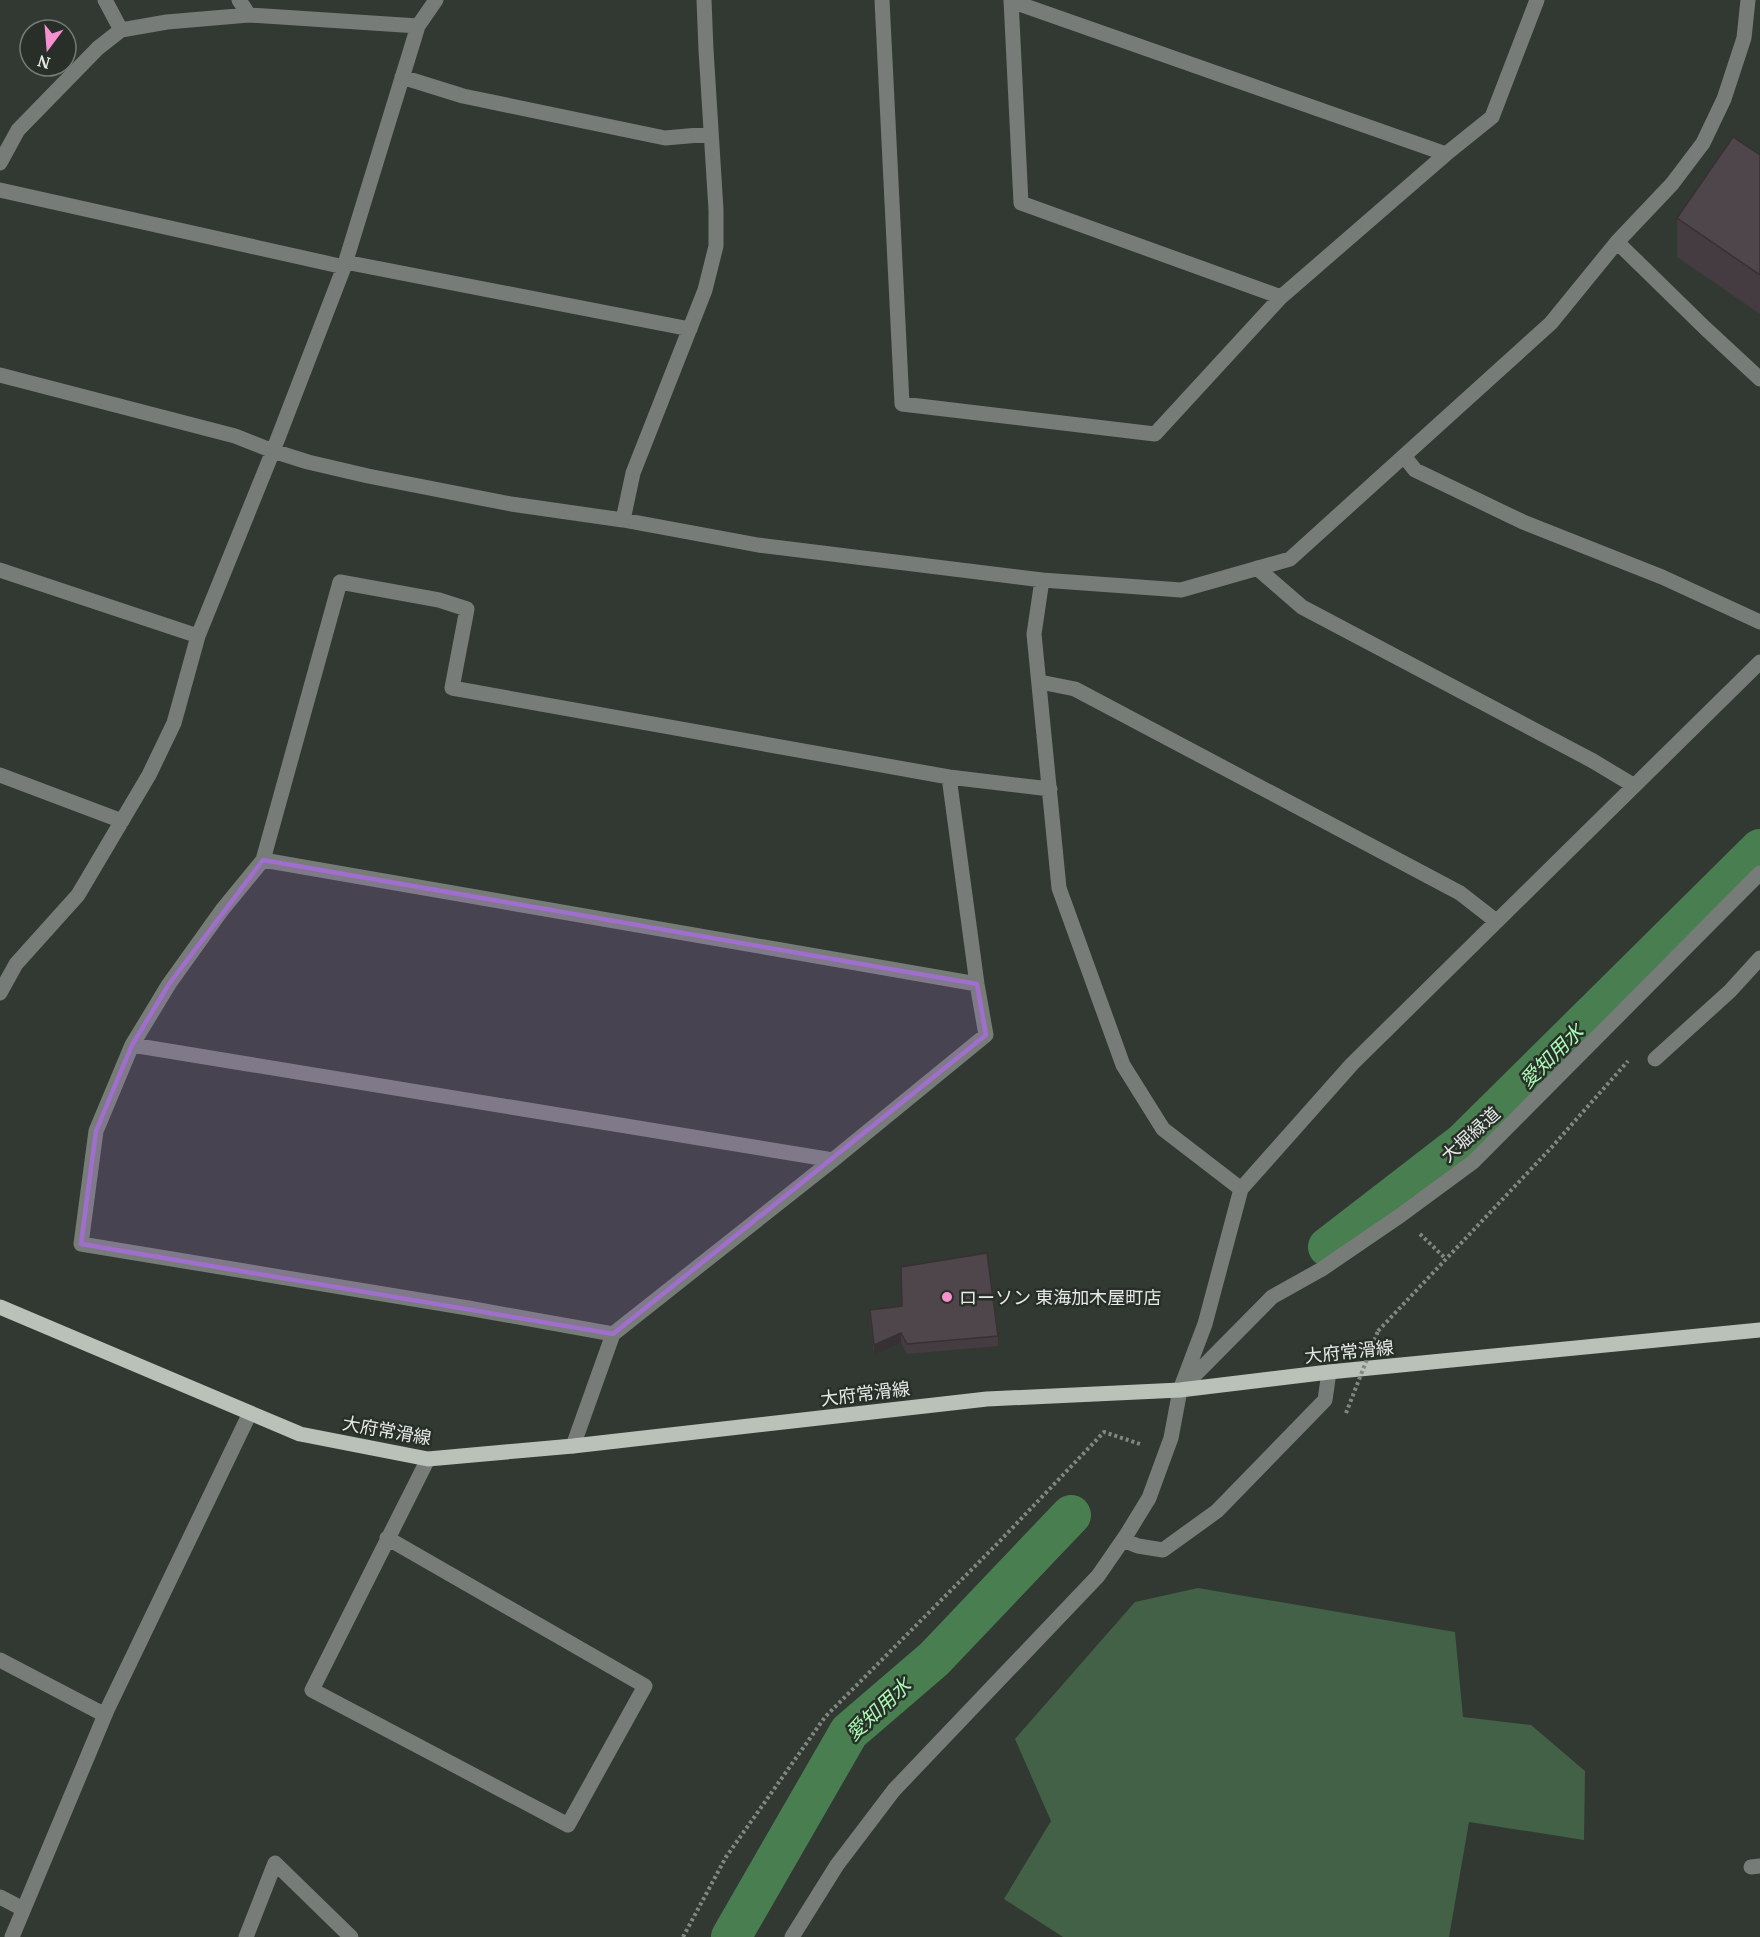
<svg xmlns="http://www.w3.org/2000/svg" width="1760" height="1937" font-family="'PT Serif','Noto Sans JP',serif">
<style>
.green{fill:#426146}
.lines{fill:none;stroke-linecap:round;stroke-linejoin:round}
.canal{stroke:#497f50;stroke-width:40}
.path{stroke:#808781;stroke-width:4;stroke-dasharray:3 3;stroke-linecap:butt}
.minor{stroke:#787c79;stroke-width:15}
.major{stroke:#b9c1b9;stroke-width:15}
.path-bridge{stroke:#808781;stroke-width:4;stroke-dasharray:3 3;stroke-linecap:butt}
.wall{fill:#443c40}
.shaded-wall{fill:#373134}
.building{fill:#4f464b;stroke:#373134;stroke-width:1.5}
.marked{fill:#a06ecd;fill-opacity:0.2;stroke:#a06ecd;stroke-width:4.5;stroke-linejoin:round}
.poi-dot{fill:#f790ce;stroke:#282f28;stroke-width:2}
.labels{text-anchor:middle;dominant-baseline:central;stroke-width:5;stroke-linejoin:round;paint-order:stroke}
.street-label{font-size:18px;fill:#e5eae6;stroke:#282f28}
.poi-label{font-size:18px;fill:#e5eae6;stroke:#282f28;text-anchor:start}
.water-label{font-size:20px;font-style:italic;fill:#abfab4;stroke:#282f28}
</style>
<rect width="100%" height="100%" fill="#323932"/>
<!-- green -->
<path class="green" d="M1198,1588L1455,1632L1463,1717L1531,1725L1585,1771L1584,1840L1469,1822L1449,1937H1063L1004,1899L1051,1821L1015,1739L1135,1602Z"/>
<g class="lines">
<!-- canal -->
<path class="canal" d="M1328,1247L1464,1142L1760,849
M731,1937L849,1732L934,1659L1071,1515"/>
<!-- path -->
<path class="path" d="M1420,1234L1445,1258
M1378,1331L1551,1148L1628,1061
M683,1937L726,1857L825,1717L996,1545L1104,1432L1140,1444"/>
<!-- minor -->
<path class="minor" d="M105,0L121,30
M239,0L249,15
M882,0L902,404L1155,434L1281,297L1446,154L1492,117L1537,0
M1011,0L1021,203L1281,297
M1011,1L1446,154
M402,77L463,96L665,138L711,134
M0,163L18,130L98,48L121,30L167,22L249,15L418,26
M0,190L344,267
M1617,242L1705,328L1760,379
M345,262L690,329
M0,375L235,436L273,451L308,462L368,476L511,504L623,520L758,545L1042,580L1181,590L1290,559L1551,323L1617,242L1672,184L1703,143L1724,99L1744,38L1748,0
M1404,456L1415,470L1523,522L1662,577L1760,622
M623,520L633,473L705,290L716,246V210L706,50L704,0
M1257,568L1302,607L1593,761L1633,785
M0,570L198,636
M1042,580L1034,634L1059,888L1123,1065L1163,1129L1241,1189
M1040,682L1075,689L1460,893L1496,921
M0,775L122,821
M263,860L977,984
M0,993L16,964L78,895L149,775L174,723L198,636L273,451L344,267L418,26L436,0
M132,1045L833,1160
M1655,1059L1730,991L1760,958
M613,1334L468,1308L81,1244L96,1131L132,1045L169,984L222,910L263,860L340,582L439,600L467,609L452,688L949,777L1050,789
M1184,1386L1272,1297L1322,1269L1401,1215L1473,1162L1760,873
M573,1446L613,1334L833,1160L986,1035L977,984L949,777
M387,1538L645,1686L568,1825L312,1690L428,1459
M1123,1540L1138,1546L1163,1550L1217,1511L1325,1400L1329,1372
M0,1660L105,1715
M1751,1867L1760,1866
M0,1897L23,1909
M12,1937L107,1710L250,1413
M246,1937L275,1863L351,1937
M792,1937L837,1865L894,1790L1098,1576L1127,1534L1149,1498L1171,1438L1180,1390L1205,1324L1241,1189L1352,1064L1760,662"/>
<!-- major -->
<path class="major" d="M0,1307L300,1434L428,1459L573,1446L987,1399L1180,1390L1329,1372L1760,1330"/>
<!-- path-bridge -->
<path class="path-bridge" d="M1346,1413L1378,1331"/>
</g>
<!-- wall -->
<path class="wall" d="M1760,155V314L1677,257V218Z
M870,1310L998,1336V1346L907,1354L901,1343L874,1355L870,1320Z"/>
<!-- shaded-wall -->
<path class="shaded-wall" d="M901,1333V1343L874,1355V1345Z"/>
<!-- building -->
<path class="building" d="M1733,137L1760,155V275L1677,218Z
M987,1253L998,1336L907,1344L901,1333L874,1345L870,1310L902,1306L901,1267Z"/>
<!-- marked area -->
<path class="marked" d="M263,860L977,984L986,1035L613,1334L81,1244L96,1131L132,1045L169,984Z"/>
<!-- markers -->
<circle class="poi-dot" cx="947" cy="1297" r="6"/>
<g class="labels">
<!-- street labels -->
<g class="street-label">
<text transform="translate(1470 1134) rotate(-42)">大堀緑道</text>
<text transform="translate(1349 1351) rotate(-6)">大府常滑線</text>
<text transform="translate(865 1393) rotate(-7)">大府常滑線</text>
<text transform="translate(387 1430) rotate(10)">大府常滑線</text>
</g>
<!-- poi labels -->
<g class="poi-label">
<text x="959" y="1297">ローソン 東海加木屋町店</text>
</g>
<!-- water labels -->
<g class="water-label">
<text transform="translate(1551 1056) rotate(-45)">愛知用水</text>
<text transform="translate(878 1709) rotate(-43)">愛知用水</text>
</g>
</g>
<!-- north arrow -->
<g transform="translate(48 48) rotate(196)"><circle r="28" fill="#282f28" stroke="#747a74" stroke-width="1.5"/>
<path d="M0-4.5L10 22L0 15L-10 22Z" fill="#f790ce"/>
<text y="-9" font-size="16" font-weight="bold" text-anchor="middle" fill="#e5eae6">N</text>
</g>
</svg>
